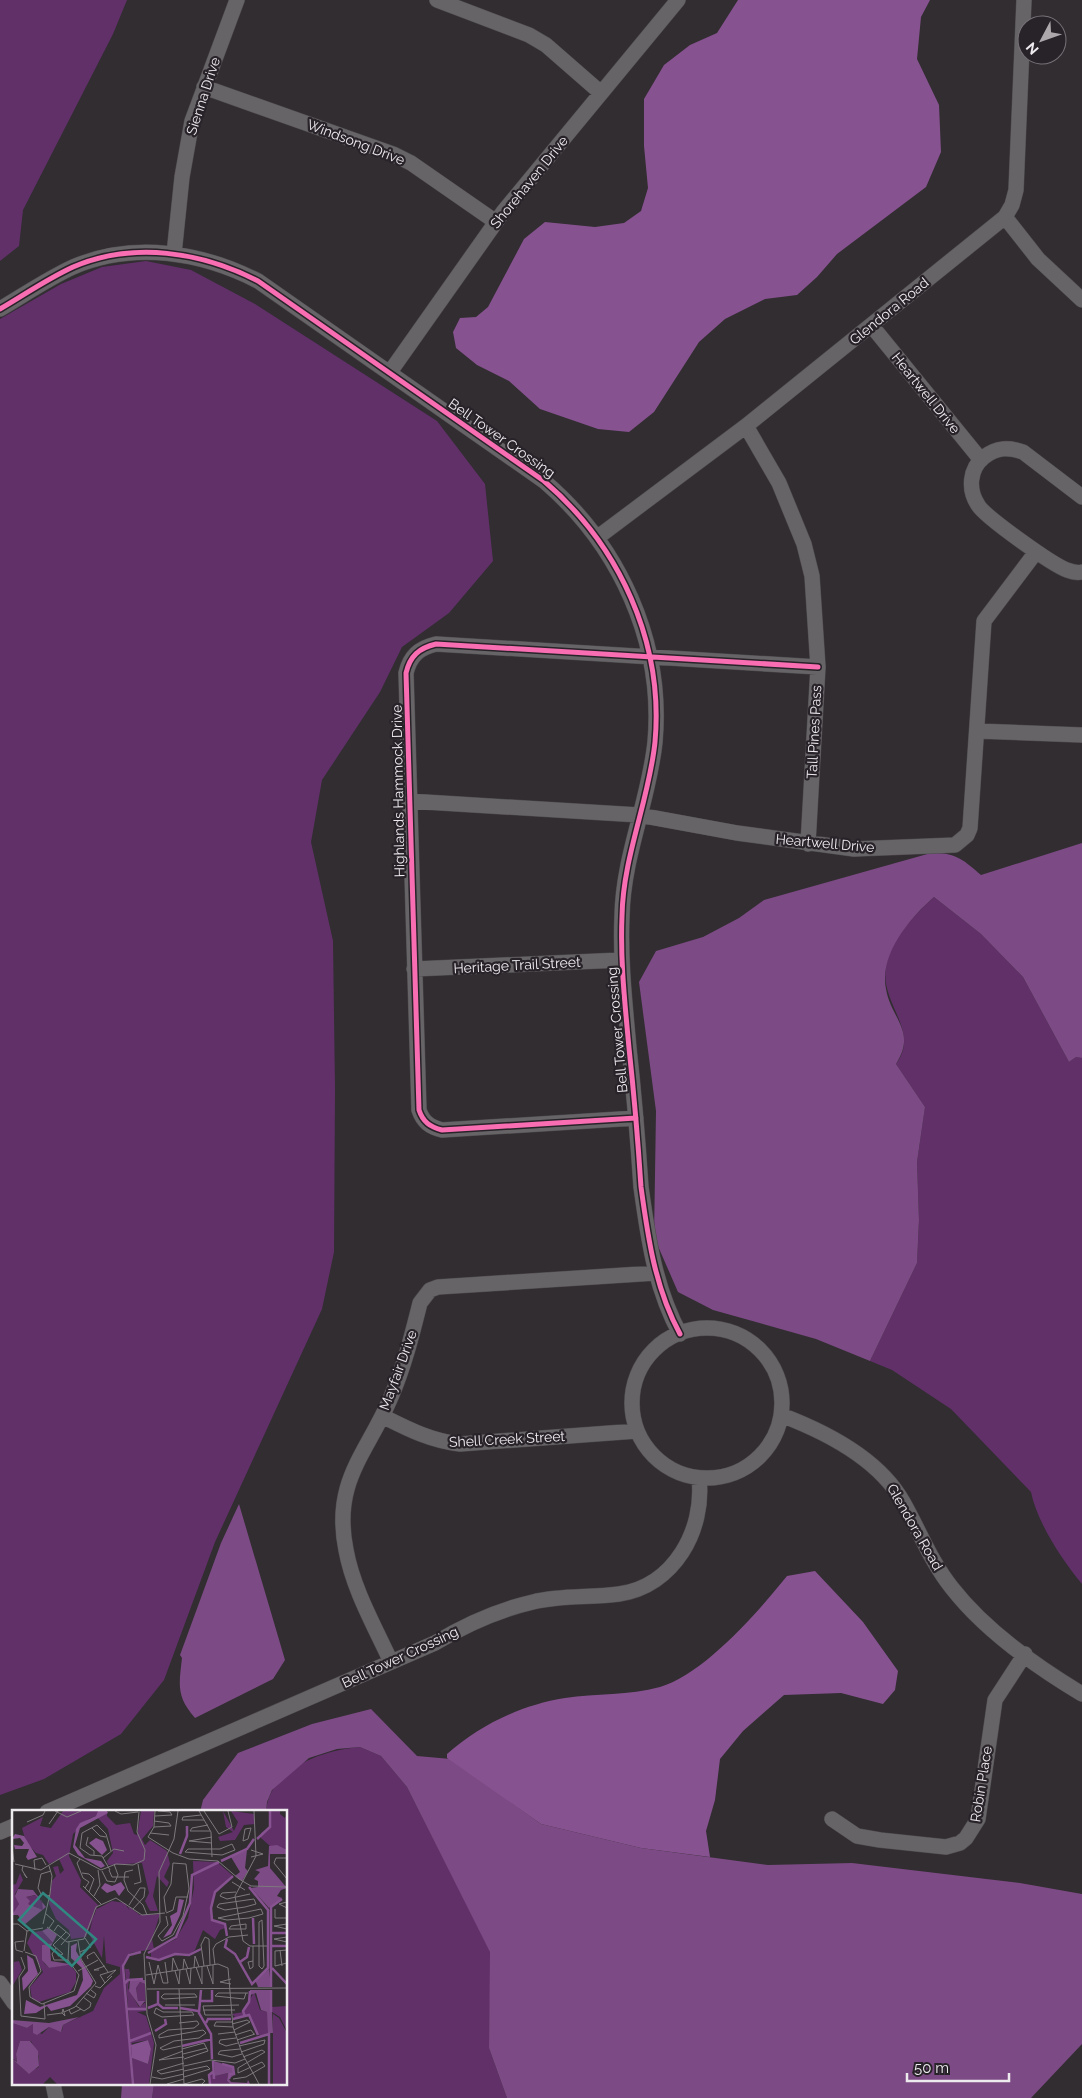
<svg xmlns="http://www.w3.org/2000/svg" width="1082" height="2098" font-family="Raleway,sans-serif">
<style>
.green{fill:#613069}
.forest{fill:#7c4a84}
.water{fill:#875290}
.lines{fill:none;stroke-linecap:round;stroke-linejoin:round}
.street-casing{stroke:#4c494c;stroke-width:16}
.street{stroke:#676467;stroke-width:15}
.cycleway-casing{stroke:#282329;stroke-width:8}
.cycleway{stroke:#f96db3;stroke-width:5}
.labels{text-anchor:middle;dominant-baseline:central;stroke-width:4.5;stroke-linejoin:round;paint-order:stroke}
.street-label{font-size:14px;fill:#eeebef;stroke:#282329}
.inset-river{fill:none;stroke:#875290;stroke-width:2.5}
.inset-road{fill:none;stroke:#7d797d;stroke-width:1}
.view{fill:#308881;fill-opacity:0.15;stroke:#308881;stroke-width:2.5}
.inset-edge{fill:none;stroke:#eeebef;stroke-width:2.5}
</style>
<rect width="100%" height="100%" fill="#312d31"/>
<!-- green -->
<path class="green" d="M0,0H127L113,34L23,210L19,246L0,261Z
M146,261L191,270L255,304L437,421L485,484L493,561L449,613L402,647L380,692L322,780L311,842L333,941L335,1089L334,1252L322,1309L215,1542L164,1680L121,1734L44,1779L0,1795V319L61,284L102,267Z
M934,897L981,934L1023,977L1069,1062L1076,1057L1082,1058V1584C1062,1560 1037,1522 1031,1492L951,1409L892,1370L870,1361L917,1263L919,1220L917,1162L925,1107L896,1064C922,1029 876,1002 887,962C893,936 916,914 934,897Z
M360,1747L381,1756L407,1787L491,1952L489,2048L507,2098H152L154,2084H286V1812H266C269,1768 324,1750 360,1747Z"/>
<!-- forest -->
<path class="forest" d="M1082,843V1058L1076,1057L1069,1062L1023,977L981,934L934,897C910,918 879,954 886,989C891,1019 917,1031 896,1064L925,1107L917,1162L919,1220L917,1263L870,1361L816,1339L713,1310L678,1292L654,1237L656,1111L639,982L656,951L703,937L739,918L764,900L931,853C955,852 964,860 981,875Z
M239,1504L285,1660L273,1679L195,1718C176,1696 179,1685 182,1658L180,1655L221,1543Z
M371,1709L417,1756L451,1759L541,1824L641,1848L768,1865L852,1863L1020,1883L1082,1894V2044L1031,2098H507L489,2048L490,1952L407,1787L381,1756L360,1747L337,1749L309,1758L272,1790L267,1802L266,1812H200L203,1800L238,1753L312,1724Z
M122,2084H154L152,2098H121Z"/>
<!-- water -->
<path class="water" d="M738,0H930L921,17L917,59L939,105L941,152L926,187L837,254L817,277L797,295L765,299L725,319L699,342L654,412L629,432L598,429L540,409L509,381L477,365L456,348L453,332L460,318L476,317L488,307L524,239L545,222L595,227L624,223L641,211L648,188L644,146V99L664,65L690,45L717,33Z
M815,1571L863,1622L898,1671L895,1690L883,1704L841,1693L784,1695L743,1731L720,1759L715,1800L706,1831L710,1857L641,1848L541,1824L447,1758V1754C480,1725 521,1705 565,1698C596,1693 629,1696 660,1687C704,1674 758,1612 787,1576Z"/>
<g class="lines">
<!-- street casing -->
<g class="street-casing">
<path id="street" d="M437,0L529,35L546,45L601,93
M204,87L393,154L411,163L496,222
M1005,217L1038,259L1082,300
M174,254L182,177L192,121L237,0
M0,309C24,295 47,279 73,267C134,241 201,252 258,281L544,481C619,545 664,642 655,742C649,801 623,856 622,916C620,960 625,1004 629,1048C634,1094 638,1141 641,1187C648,1238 655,1288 680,1334
M871,325L981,460
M390,372L503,212L678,0
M746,426L779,483L804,544L812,576L818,667L808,844
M1082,497L1023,452C1009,447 997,447 984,457C969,469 968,490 978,505C985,517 1053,565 1067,570C1072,572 1077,573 1082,572
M598,537L746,426L1005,217L1012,205L1016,190L1024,0
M977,731L1082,735
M409,801L639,815L737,833L854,849L955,845L967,835L970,828L984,621L1036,552
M414,969L621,960
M636,1118L442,1130C430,1127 423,1122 419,1110L406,673C410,656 419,648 436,644L818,667
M632 1403a75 75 0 1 1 150 0a75 75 0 1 1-150 0Z
M781,1415C826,1432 879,1459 903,1502C920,1532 931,1562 952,1588C984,1629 1037,1667 1082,1694
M382,1416C408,1429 431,1441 460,1444L637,1431
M391,1662C375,1627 353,1589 346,1550C332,1481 367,1454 391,1397C404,1367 412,1335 420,1303L430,1290L438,1287L656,1273
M47,1812L435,1643C465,1625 498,1610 533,1602C561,1595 590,1598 619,1594C674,1586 705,1530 699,1478
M832,1819L857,1836L880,1840L946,1847L960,1843L966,1838L978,1819L995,1700L1025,1654
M0,1832L14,1826
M0,1983L14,2003
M53,2084L56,2098"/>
</g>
<!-- street -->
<use href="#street" class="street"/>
<!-- cycleway casing -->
<g class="cycleway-casing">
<path id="cycleway" d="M0,309C24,295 47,279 73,267C134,241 201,252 258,281L544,481C619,545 664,642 655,742C649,801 623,856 622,916C620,960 625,1004 629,1048C634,1094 638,1141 641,1187C648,1238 655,1288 680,1334
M636,1118L442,1130C430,1127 423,1122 419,1110L406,673C410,656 419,648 436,644L818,667"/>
</g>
<!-- cycleway -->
<use href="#cycleway" class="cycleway"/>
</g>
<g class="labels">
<!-- street labels -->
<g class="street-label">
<text transform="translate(203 96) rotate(-72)">Sienna Drive</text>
<text transform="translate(356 142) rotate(21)">Windsong Drive</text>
<text transform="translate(529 182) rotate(-51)">Shorehaven Drive</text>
<text transform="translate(889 311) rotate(-39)">Glendora Road</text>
<text transform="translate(926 393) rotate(51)">Heartwell Drive</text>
<text transform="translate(502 438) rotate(35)">Bell Tower Crossing</text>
<text transform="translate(814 732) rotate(-87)">Tall Pines Pass</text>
<text transform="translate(398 791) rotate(-91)">Highlands Hammock Drive</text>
<text transform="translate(825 843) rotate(5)">Heartwell Drive</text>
<text transform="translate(517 965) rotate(-3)">Heritage Trail Street</text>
<text transform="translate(617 1030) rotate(-95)">Bell Tower Crossing</text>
<text transform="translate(398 1370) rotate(-70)">Mayfair Drive</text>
<text transform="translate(507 1439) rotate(-3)">Shell Creek Street</text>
<text transform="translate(915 1527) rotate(60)">Glendora Road</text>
<text transform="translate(400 1657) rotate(-25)">Bell Tower Crossing</text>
<text transform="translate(981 1784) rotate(-81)">Robin Place</text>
</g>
</g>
<!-- overview -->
<g transform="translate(12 1810)">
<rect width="275" height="275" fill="#312d31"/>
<path d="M51,1H95V6L104,15L118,13L122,24L125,25L129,1H142L141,16L130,29L133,35L138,30L155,41L158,54L152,67L157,72L155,77L145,66L141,86L146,101H138L133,91L137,83L130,53L96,55L95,51L101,43L96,19L84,6L76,9L61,24L57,46L69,70L68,77L86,95L74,127L59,129L57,120L44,109L37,94L40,71L44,66L41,57L46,56L48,64L52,60L47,49L37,54L31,45L24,43L14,32L10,18L31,7L28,16L39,18ZM211,1L222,21L226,12L219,1L242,4L243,14L232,15L223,30L208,31L206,27L221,22L214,17ZM258,1H268V4L273,8L275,4V44H258V36L249,28V23L258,17ZM181,51L205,52L220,65L203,81L199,98V110L212,115L213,118L208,120L203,129L191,120L183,140L178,144L163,143L148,149L139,147V142L164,129L176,108L182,78ZM8,63L11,70L3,84L7,93L5,101L0,105V75L4,74ZM25,85L33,97L31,100L16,94L14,87ZM100,91L113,93L117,100L116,96L128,105L148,104L140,129L142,139L118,143L111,153L120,274H45L38,267L31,274H0V249L16,263L27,257V246L19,231H8L4,244L5,252L0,248V213L15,218L21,214V220L30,224L37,217L50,221L51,215L81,201L92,178L108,164V157L94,153L92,126L90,148L77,124L83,100ZM30,121L41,133L30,135L32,153L37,158L57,154L64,162V172L58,182L27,192L20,189L18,177L31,162L15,133L20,122ZM7,151L10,160L1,175L2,152ZM113,159H117L118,163L116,178L127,197L134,192L126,191L124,178L128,172L133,174L134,201L125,202L134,206L142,233L137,274H122ZM136,230L139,239L136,254L120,248V233ZM242,182L248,200L255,202L257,214L256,223L248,226L238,206L224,208L220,204L231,202ZM275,196V221L268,207L260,202V197ZM261,204L267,208L275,223V274H261ZM201,261L203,266L216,263L215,271L218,274H198L197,265Z" fill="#613069" fill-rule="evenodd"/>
<path d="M265,35L275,40V44H258V58L275,78L269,80L265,86L270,88L257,98L239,78L246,77V71L242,69L248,62L243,60L256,56L257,36ZM235,40L233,58L236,61L230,71L223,66L228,62L219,47ZM6,79L21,80L34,97L12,115L6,105H0L7,94L3,86ZM23,85L30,91L31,100L16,94L18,91L14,87ZM36,118L45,125L38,138L39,151L57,154L56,155L37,158L30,150V135L41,133L30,121ZM257,159L259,177H246L243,170ZM118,170H133V174L128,172L124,178L126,191H133L128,197L117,181ZM238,180H259L261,223H256L255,202L249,200L244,183L238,185ZM67,207L51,215L49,222L37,217L25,225L21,223V214L15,218L0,213V210L37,213ZM8,231H18L26,241L27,256L17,264L0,249L5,252L4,244ZM202,251L221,257L222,265L217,269L219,272L235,273L236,270L238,274H218L215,271L216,263L203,266Z" fill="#7c4a84" fill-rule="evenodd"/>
<path d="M86,1H95L96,3L68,18L63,35L73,48L89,51L93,56L89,58L66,45L61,37L64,19L68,13L84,6ZM3,24L12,26L25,47L16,50L14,47L17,39H3L2,35L10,36L12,33L8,28L0,29ZM84,28L91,31L95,40L90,45L77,33ZM109,72L113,78L107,86L103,80L95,83L89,78L93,73L100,76ZM167,89L172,90L168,105L159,124L151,128L160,115L158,106L165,102ZM65,133L64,141L81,171L79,176L58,196L39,201L35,196L24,203L12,204L14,190L28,197L65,185L71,170L70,158L59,148V136ZM15,145L21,149L26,164L11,181L10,168L16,161ZM136,230L139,239L136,254L120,248L119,235Z" fill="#875290"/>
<path class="inset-river" d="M245,29L258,17V1M168,44L175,26V16M209,51L235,39L242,29M241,108L242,134M259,123H275M215,126L213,114L200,110L199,98L203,82L221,66M215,129L213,137L223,144L240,174L256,158V100L237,77M259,136H275M136,143L164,127L178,93L180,65L207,52M134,147L147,150L163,144L177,145L189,139M228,152L235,147L237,137M260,158L275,174M112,174L116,170L131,169M259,177V97L270,89M189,180L187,203L199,224L200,249M259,180V202M189,191H200V180M146,194L151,198H166M136,198L146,194V181M168,198L186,201M115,199H134M233,207L231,201L237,192L238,181M221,209L237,205L246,225M194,213L196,209H219M143,221L154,214L153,209M118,231L139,223M228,233L257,224V274M170,236L200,229M201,251L202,269M210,254L221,257L222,264H218L217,269M121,274L111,156L117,145L129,142M198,274L197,265L202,261"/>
<path class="inset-road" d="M43,1L55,7L69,1M103,1L109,4L126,2M143,1L142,17L136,27L161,43L177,49L206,51L227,69L239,76L275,77M187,1L199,22L200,47M192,1L207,24L220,17L216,1M242,1L244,46L223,86L231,131L238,136H255M127,2L125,22L133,40L132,50M189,5L171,7L170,10H192M143,6L160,5L158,2L146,1M15,12L31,5L33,1M37,14L46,1M196,15L180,18L178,21H198M142,17L159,16L157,13L142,11M80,18L88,26L94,27M239,18L236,29L231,31L233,19ZM138,23L157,25M76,27L74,35L82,41V45M200,27L177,31L200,33M220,34L223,40L210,45L173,42L176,39H208ZM0,37L2,52M239,40L251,44L239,47M91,48L102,39L112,41M275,48H264L262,53L275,69M68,49L65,53L71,68L77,72L73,78M3,54L29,60L57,43L89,60L104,54L121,55L132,50M11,56L10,60L15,68L12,64M23,60L22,50L30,48L34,55M97,60L100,67H117M98,60L90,46L78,45L68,38L70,23L85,15L94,24L99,41M121,60L113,62L112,70L116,81L131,95L135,105M90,61L95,71L103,72L106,65L102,54M70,63L77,64L82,69L77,82M220,72L233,80M122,74L129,72L126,54M71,76L89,94M224,82L210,83L208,86L215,89L238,84M38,86L29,84L26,78L29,64L39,61M82,86L88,75L86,60M242,89L244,94L233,97L213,100L205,97L207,94ZM275,92L267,94L275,98M117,95L128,78H133L132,87L121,99M249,99L251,104L237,108L215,110L206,108ZM263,99V108H275M33,103L42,111L37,118M154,103L161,100L164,87H176M154,106L156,115L146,126L150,131L161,125L171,106L177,79L174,54L161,53L159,74L152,87L154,102M250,110L252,156L250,159L247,156V112ZM0,114H6L15,121M31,114L38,84L40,66L37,56M234,114V119H217L219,116ZM275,114L262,116L275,119M35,117L55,132L72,129L84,97L104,88L130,105L153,103M42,121L46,115L58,125L49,135M275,127L262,129L275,132M241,136V157L238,159L236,152L241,151M44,138L40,144L42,150H56M268,140L270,156M275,140L263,141V156L275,153M12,141L15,121L31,118M11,142L4,140L3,132L12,131M13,142L24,146L29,161L17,177L18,187L30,194L62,181L67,165L56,150L57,132M68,142L79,137L73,128M47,143L46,146L51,144L41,135L54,122M9,147L13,158L7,167L9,206L33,209L32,193M76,149L75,146L82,142L96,162M137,152L142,174L146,155L151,173H156L153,152M203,155L201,139L204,134L217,127L236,125M192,156L189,135L193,127L197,129L198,155M195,156L201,174V155M184,157L190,174V157M182,158L183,146L187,157M171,159L172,149L176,159M174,159L178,174L179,158M87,160H82L93,156M66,161L86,150M160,161L161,148L166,160M163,161L167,174L168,160M134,165L206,154L216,158L221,217L230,243L247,274M219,169L208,172L219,174M93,173L88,165L104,160L95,168M83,176L88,178L100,166M135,179L275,178M167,179L172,274M74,183L82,188L84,184L79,180M234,183L232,189L203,186L206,183H236M152,184H183L185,187L152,189L149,187ZM153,195H183M64,196L72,201L78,197L79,193L71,187M144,198L151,202H180L182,205L150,207L142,203ZM57,200L59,204L69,199M191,200H223M52,202L63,197L84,173L69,149L66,131M35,205L50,203L51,199L53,206L50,203M219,205H193L191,196L227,195M220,212H204L202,216L221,217M167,213L185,211L187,214L182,218L156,220L147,225V228L191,220L194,223L187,228L162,231L148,238L151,240L169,236M220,214L235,210L238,212L222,220M206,224L223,222M223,225L239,220L242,224M224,228L208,230L207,233L214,236L226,233M225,230L243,224M227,236L253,230L252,234L229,242M170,239L192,233L196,241L172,249M228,239L208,241L206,244L220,247L230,244M171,241L147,250L172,247M171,244L195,238M172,256L199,250L223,253L233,249M172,259L149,264L145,261L172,253M140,267L150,269L172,264M172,267L198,259L195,256L172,261M221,269L234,267L253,256L250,252L226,263V258L253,242L250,240L231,247M138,274L144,235L135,204L132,144L148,112L147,62L162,29L166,1M155,274L172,269M172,274L190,269L193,271L190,274"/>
<path class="view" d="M31,83L84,129L60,156L7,110Z"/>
<rect width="275" height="275" class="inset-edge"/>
</g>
<!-- north arrow -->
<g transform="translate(1042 40) rotate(229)"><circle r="24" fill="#282329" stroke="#777378"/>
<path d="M0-4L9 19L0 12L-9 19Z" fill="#aca8ac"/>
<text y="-8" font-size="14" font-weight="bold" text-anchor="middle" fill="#eeebef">N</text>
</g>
<!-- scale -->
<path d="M907 2073v8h102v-8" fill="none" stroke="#eeebef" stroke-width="2.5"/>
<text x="914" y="2073" font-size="15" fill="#eeebef" stroke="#282329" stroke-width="4" paint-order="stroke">50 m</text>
</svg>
